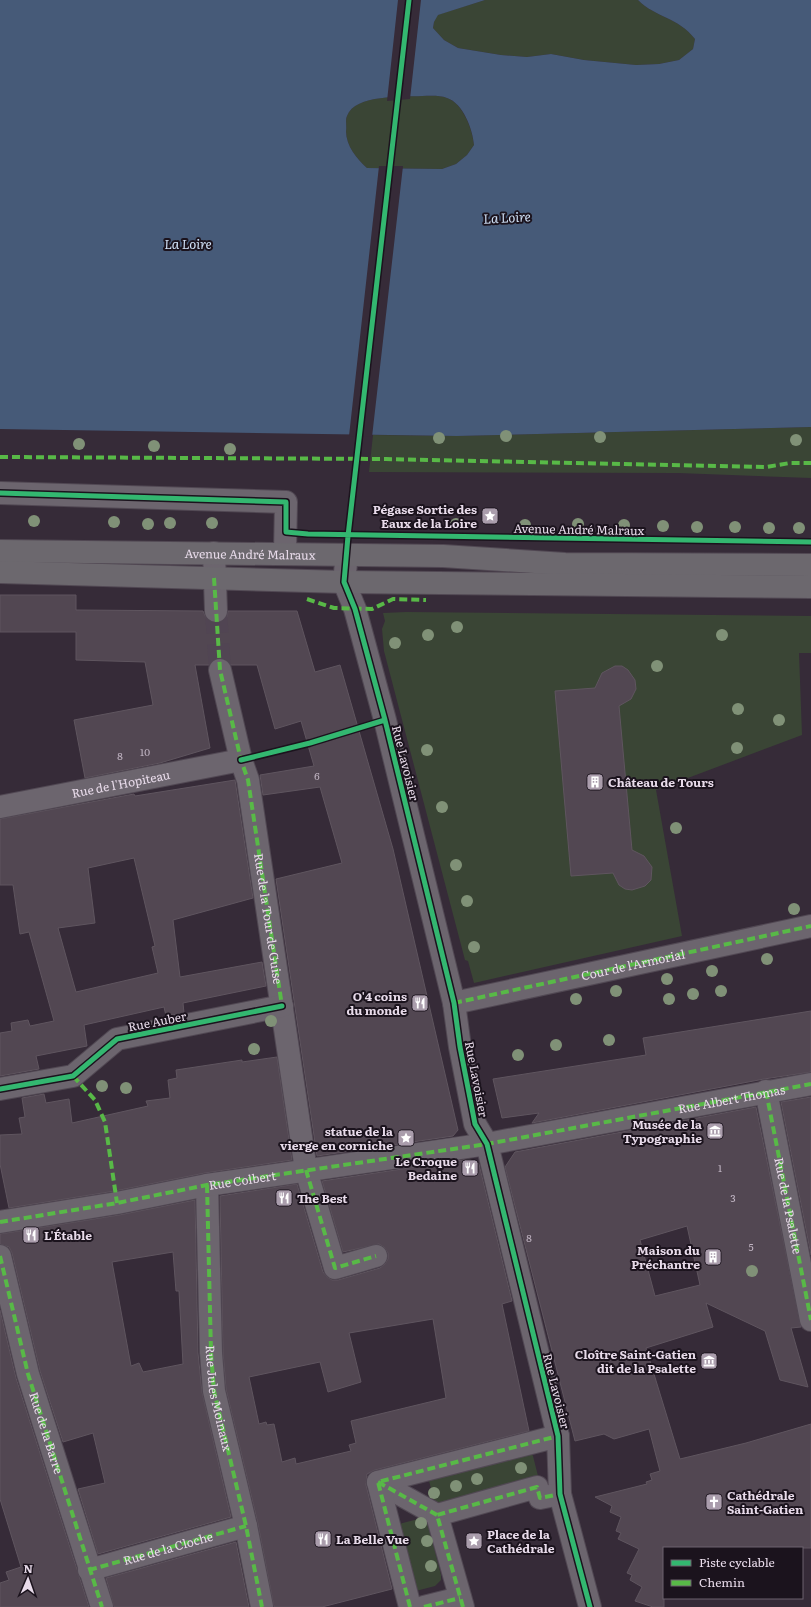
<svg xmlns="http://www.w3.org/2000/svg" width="811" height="1607" font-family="Literata,serif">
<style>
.green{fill:#3a4535}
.water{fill:#465a78;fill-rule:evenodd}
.pier{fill:#362b38}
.building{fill:#524752;stroke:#5f555f;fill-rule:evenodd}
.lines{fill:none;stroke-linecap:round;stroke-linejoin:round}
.minor-tunnel{stroke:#514553;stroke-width:22;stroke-dasharray:22 11;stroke-linecap:butt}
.minor-casing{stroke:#514853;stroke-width:24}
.major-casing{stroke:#514853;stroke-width:24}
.minor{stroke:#6c656e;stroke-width:22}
.major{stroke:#6c686e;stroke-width:22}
.quiet{stroke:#58b947;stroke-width:4;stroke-dasharray:8 4;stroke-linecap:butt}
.cycleway-casing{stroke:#1b131d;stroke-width:8}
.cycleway{stroke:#33b770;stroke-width:5}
.tree{fill:#809177}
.labels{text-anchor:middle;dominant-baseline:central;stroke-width:4;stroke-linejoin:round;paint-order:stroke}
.number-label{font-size:10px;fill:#c2b6c4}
.poi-label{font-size:12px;font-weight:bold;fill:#e8dbea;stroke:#1b131d;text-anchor:end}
.street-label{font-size:12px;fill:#e8dbea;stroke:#1b131d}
.water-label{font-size:13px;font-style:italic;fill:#d1e2f8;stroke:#1b131d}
</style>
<rect width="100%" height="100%" fill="#362b38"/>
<!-- green -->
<path class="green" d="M485,0H638C656,18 678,17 695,39L693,49L679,60L659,64L636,65L584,60L551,54L527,57L501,55L458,48L444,40L433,28L434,22L437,15Z
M422,96C430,96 439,95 447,98C463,103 473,131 474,145L467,155L456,164L442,169L367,168C357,159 346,146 346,131C347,127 345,120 347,116C355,94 402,97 422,96Z
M811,427V478L678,473L369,472L373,435L457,436Z
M406,612L811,616V653H799L802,735L656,790L682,936L474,983L468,961L465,960L384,651L382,629L385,621L383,613Z
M531,1448L538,1476L435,1504L427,1473Z
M426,1517L441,1575V1580L435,1586L412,1592L395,1525Z"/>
<!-- water -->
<path class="water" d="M0,0H485L438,15L434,22L433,28L444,40L458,48L501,55L527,57L551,54L584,60L636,65L659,64L679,60L693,49L695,39C678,17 656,18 638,0H811V427L457,436L0,429ZM422,96C430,96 439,95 447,98C463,103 473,130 474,145L467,155L456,164L442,169L367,168C357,159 346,146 346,131C347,127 345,120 347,116C355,94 403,97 422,96Z"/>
<!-- pier -->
<path class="pier" d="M398,0H421L410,99L387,101Z
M379,166H403L372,437L349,436Z"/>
<!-- building -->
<path class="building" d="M0,595H76V610L203,611L206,618L210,622L216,623L223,621L227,617L228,611H297L315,672L340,665L393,849L458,1130L453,1136L317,1156L276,879L342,863L320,787L263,795L260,775L314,766L301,721L275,729L257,665H231L224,658H218L212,661L209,665H195L210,748L160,763L85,778L74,720L153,705L145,662L76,660V632H0Z
M615,666H622L628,670L635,680L636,689L631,699L619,706L632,850L644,856L652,867L651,880L645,886L632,890L625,889L619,885L613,873L571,876L555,691L595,688L602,673Z
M235,780L253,898L173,920L180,977L262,962L266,986L183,1003L184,1013L166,1016L164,1007L84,1025L87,1046L36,1056L39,1069L0,1076V1033L12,1031L11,1023L28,1020L30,1026L54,1021L29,932L20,934L13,885H0V819L134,794L135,796ZM134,858L155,946L152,947L158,973L76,992L58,928L95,923L88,868Z
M811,1011V1072L764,1079L532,1123L539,1113L502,1118L493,1079L646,1055L643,1038Z
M277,1057L292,1160L205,1173L115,1191L9,1208L0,1164V1135L22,1134L19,1118L25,1117L22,1098L44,1094L46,1103L69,1099L72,1123L148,1106L146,1101L170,1098L168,1080L177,1078L176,1070L242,1060V1062Z
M811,1097V1255L781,1102Z
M756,1107L801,1327L791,1328L808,1387L780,1380L765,1331L706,1303L713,1327L646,1348L680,1459L746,1443L811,1424V1548H664V1607H653L635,1601L642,1587L630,1580L632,1575L627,1573L639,1549L618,1539L621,1533L616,1531L621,1517L610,1512L612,1506L595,1497L647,1484L646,1482L652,1480L650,1474L660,1471L649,1429L614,1439L604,1434L575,1441L505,1167L515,1152ZM687,1226L700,1285L655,1296L640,1240Z
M469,1159L479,1164L512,1301L502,1304L529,1431L375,1470L367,1474L366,1485L392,1589L322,1607H274L258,1524L226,1389L223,1352L220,1196L297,1184L323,1272L327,1277L332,1280H338L380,1268L385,1264L388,1259V1253L384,1247L379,1244L343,1252L322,1181ZM433,1319L446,1398L351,1421L356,1443L349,1445L351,1451L296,1464L295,1458L282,1462L274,1424L267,1425L266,1422L259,1424L249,1377L320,1362L328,1392L361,1382L349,1333Z
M195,1200L198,1353L202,1392L231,1517L98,1554L78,1489L105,1483L93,1433L63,1442L40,1371L12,1253L9,1247L0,1244V1234L119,1215ZM173,1252L176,1291H179L183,1364L143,1372L139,1363L131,1366L112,1262Z
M0,1310L16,1378L89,1607H0V1583L9,1580L6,1572L21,1567L0,1499Z
M236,1542L249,1607H114L106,1578Z"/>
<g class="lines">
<!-- minor-tunnel -->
<path class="minor-tunnel" d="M216,611L220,670"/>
<!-- minor casing -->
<g class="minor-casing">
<g id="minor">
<path d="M0,493L286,502L285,553"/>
<path d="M214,553L216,611"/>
<path d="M347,554L344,582L355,609L385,720L454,1003L460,1047L475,1124L487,1144L558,1436L560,1494L590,1607"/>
<path d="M220,670L241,760L248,780L306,1170L335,1268L376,1256"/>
<path id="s1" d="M0,807L241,760"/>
<path d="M454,1003L811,926"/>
<path d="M0,1089L73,1076L117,1039L282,1006"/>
<path d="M766,1091L811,1320"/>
<path id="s2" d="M207,1185L211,1353L214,1391L246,1526L262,1607"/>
<path d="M0,1222L117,1203L207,1185L487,1144L811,1084"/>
<path d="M0,1256L28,1374L102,1607"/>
<path d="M378,1482L437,1515"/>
<path d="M89,1570L246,1526"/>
<path d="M410,1607L378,1482L558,1436"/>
<path d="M424,1607L460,1598"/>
<path d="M463,1607L437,1515L537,1487L540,1498L560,1494"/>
</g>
</g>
<!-- major casing -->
<g class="major-casing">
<g id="major">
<path id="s3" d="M0,551L443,556L565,564L811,565"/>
<path d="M0,572L344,582L811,587"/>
</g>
</g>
<!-- minor -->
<use href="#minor" class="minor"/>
<!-- major -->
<use href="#major" class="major"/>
<!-- quiet -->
<g class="quiet">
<path d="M0,457L386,459L766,467L790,463H811"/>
<path id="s4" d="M214,578L220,670L241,760L248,780L282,1006L279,1007"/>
<path d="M307,599L334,608L372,609L393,599L426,600"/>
<path id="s5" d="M454,1003L811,926"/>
<path d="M73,1076L95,1100L105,1122L117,1203"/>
<path id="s6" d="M766,1091L811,1320"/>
<path d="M306,1170L335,1268L376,1256"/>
<path d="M207,1185L211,1353L214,1391L246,1526L262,1607"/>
<path id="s7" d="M0,1222L117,1203L207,1185L487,1144L811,1084"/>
<path id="s8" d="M0,1256L28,1374L102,1607"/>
<path d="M378,1482L437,1515"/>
<path id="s9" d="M89,1570L246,1526"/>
<path d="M410,1607L378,1482L558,1436"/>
<path d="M424,1607L460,1598"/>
<path d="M463,1607L437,1515L537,1487L540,1498L560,1494"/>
</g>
<!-- cycleway casing -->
<g class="cycleway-casing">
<path id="cycleway" d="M409,0L348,536L344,582L355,609L385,720L454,1003L460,1047L475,1124L487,1144L558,1436L560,1494L590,1607
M0,493L286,502V532L308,534L811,542
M241,760L310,743L385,720
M0,1089L73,1076L117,1039L282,1006"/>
</g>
<!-- cycleway -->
<use href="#cycleway" class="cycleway"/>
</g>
<!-- trees -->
<g class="tree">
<circle cx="506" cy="436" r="6"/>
<circle cx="600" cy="437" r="6"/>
<circle cx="439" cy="438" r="6"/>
<circle cx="796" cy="440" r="6"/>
<circle cx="79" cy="444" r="6"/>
<circle cx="154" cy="446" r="6"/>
<circle cx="230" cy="449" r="6"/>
<circle cx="34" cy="521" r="6"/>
<circle cx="114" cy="522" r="6"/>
<circle cx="170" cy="523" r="6"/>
<circle cx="212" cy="523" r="6"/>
<circle cx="148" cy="524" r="6"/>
<circle cx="456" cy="524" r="6"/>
<circle cx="578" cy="524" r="6"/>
<circle cx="525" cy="525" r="6"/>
<circle cx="624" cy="525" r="6"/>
<circle cx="663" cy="526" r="6"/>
<circle cx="697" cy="527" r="6"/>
<circle cx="735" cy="527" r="6"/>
<circle cx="769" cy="528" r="6"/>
<circle cx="799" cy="528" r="6"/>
<circle cx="457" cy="627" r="6"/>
<circle cx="428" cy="635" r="6"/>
<circle cx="722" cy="635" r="6"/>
<circle cx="395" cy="643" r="6"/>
<circle cx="657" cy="666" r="6"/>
<circle cx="738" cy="709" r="6"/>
<circle cx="779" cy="720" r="6"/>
<circle cx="737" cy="748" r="6"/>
<circle cx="427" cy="750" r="6"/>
<circle cx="442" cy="807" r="6"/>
<circle cx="676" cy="828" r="6"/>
<circle cx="456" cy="865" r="6"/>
<circle cx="467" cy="901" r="6"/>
<circle cx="794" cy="909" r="6"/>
<circle cx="474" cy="947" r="6"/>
<circle cx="767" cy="959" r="6"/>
<circle cx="712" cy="971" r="6"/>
<circle cx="667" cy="979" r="6"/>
<circle cx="616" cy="991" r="6"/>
<circle cx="721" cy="991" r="6"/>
<circle cx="693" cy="994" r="6"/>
<circle cx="576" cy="999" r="6"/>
<circle cx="669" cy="999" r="6"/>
<circle cx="271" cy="1021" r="6"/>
<circle cx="609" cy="1040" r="6"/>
<circle cx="556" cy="1045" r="6"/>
<circle cx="254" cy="1049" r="6"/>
<circle cx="518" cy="1055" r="6"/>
<circle cx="102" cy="1086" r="6"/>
<circle cx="126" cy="1088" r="6"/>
<circle cx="752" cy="1271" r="6"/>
<circle cx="521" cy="1468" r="6"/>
<circle cx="477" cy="1479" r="6"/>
<circle cx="456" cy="1486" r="6"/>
<circle cx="434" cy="1493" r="6"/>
<circle cx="421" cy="1523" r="6"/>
<circle cx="427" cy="1541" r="6"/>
<circle cx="431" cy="1566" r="6"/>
</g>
<!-- icons -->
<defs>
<g id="sight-square" transform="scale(0.9)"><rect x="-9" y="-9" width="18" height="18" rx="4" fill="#aa9dac" stroke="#1b131d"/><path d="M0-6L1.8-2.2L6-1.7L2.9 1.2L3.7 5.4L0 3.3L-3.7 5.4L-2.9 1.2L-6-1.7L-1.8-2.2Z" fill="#fff"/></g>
<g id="building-square" transform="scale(0.9)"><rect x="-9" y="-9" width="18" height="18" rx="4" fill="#aa9dac" stroke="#1b131d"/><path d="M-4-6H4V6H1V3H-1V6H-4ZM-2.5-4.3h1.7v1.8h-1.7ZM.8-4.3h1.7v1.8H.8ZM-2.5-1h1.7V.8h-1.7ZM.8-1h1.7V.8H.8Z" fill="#fff"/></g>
<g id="restaurant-square" transform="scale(0.9)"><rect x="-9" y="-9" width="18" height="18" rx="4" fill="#aa9dac" stroke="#1b131d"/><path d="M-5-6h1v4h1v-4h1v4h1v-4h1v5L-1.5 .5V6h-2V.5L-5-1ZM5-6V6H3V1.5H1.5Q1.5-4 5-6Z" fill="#fff"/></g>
<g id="museum-square" transform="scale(0.9)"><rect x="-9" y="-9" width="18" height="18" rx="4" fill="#aa9dac" stroke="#1b131d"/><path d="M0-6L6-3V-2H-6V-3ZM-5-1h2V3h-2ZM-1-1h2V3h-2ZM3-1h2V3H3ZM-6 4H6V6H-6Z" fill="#fff"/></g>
<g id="church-square" transform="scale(0.9)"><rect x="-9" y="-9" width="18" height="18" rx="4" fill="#aa9dac" stroke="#1b131d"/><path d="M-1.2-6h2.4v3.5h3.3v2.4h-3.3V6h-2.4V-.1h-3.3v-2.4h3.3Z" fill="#fff"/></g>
</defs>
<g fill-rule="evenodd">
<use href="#sight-square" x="490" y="516"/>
<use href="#building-square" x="595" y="782"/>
<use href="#restaurant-square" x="420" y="1003"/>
<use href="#museum-square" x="715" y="1131"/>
<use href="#sight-square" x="406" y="1138"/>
<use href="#restaurant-square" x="470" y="1168"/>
<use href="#restaurant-square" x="284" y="1198"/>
<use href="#restaurant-square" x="31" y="1235"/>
<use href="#building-square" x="713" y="1257"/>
<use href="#museum-square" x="709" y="1361"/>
<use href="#church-square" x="714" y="1502"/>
<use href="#restaurant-square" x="323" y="1539"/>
<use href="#sight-square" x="474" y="1541"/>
</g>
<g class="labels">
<!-- number labels -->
<g class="number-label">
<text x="145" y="751">10</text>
<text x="120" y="755">8</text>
<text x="317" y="775">6</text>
<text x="720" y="1167">1</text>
<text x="733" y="1197">3</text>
<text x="529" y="1237">8</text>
<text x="751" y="1246">5</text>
</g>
<!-- poi labels -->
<g class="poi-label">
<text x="477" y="509">Pégase Sortie des<tspan x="477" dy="14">Eaux de la Loire</tspan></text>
<text x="608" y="782" text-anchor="start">Château de Tours</text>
<text x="407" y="996">O'4 coins<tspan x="407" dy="14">du monde</tspan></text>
<text x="702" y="1124">Musée de la<tspan x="702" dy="14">Typographie</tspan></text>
<text x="393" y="1131">statue de la<tspan x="393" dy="14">vierge en corniche</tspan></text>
<text x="457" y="1161">Le Croque<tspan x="457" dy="14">Bedaine</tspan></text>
<text x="297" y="1198" text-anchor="start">The Best</text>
<text x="44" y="1235" text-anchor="start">L'Étable</text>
<text x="700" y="1250">Maison du<tspan x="700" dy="14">Préchantre</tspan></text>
<text x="696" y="1354">Cloître Saint-Gatien<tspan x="696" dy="14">dit de la Psalette</tspan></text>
<text x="727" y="1495" text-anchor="start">Cathédrale<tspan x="727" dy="14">Saint-Gatien</tspan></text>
<text x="487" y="1534" text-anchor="start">Place de la<tspan x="487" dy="14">Cathédrale</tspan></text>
<text x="336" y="1539" text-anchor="start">La Belle Vue</text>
</g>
<!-- street labels -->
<g class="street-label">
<text transform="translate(579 529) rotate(1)">Avenue André Malraux</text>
<text stroke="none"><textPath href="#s3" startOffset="250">Avenue André Malraux</textPath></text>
<text transform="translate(406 763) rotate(76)">Rue Lavoisier</text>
<text stroke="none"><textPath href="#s1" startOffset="123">Rue de l'Hopiteau</textPath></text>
<text stroke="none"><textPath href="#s4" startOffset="346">Rue de la Tour de Guise</textPath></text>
<text stroke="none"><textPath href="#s5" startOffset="183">Cour de l'Armorial</textPath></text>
<text transform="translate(157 1021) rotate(-11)">Rue Auber</text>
<text transform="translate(477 1079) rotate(79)">Rue Lavoisier</text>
<text stroke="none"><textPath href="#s7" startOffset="742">Rue Albert Thomas</textPath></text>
<text stroke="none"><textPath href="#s7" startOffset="246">Rue Colbert</textPath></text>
<text stroke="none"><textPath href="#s6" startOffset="117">Rue de la Psalette</textPath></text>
<text transform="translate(557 1391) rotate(76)">Rue Lavoisier</text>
<text stroke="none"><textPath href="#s2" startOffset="214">Rue Jules Moinaux</textPath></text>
<text stroke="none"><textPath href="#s8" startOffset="183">Rue de la Barre</textPath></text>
<text stroke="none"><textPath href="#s9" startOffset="82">Rue de la Cloche</textPath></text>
</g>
<!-- water labels -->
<g class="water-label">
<text transform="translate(507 217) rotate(-3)">La Loire</text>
<text x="188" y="243">La Loire</text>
</g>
</g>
<!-- legend -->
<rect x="663" y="1547" width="140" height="52" fill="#1b131d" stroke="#6d636f"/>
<rect x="671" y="1560" width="20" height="6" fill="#33b770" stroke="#6d636f"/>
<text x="699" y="1567" font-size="12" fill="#e8dbea">Piste cyclable</text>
<rect x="671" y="1580" width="20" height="6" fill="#58b947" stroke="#6d636f"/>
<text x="699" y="1587" font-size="12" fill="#e8dbea">Chemin</text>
<!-- north arrow -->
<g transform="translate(28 1579) rotate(2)" stroke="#1b131d" stroke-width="3" paint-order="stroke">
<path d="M0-3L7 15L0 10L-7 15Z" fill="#e8dbea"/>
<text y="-6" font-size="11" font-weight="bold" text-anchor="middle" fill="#e8dbea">N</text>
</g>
</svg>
